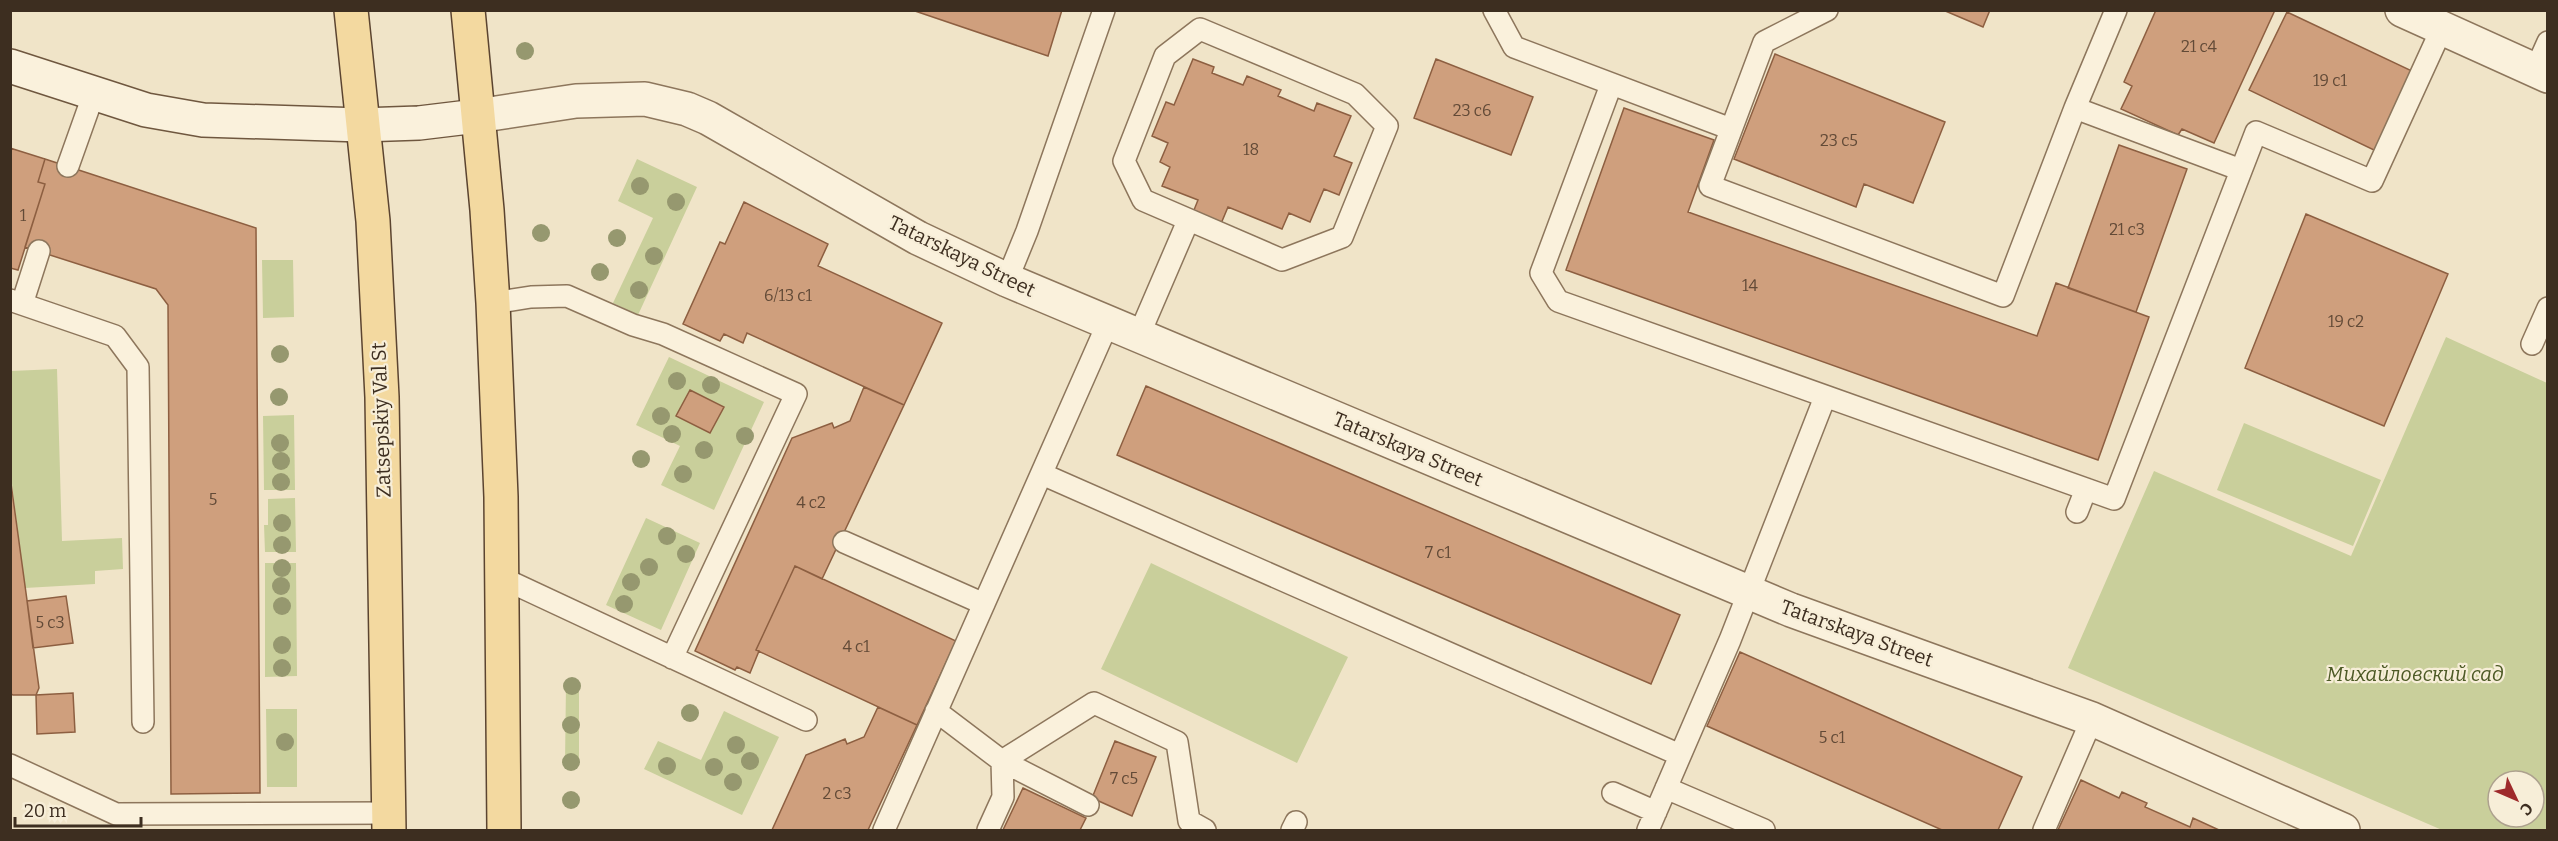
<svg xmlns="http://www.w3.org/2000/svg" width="2558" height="841" font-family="Bitter,serif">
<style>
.green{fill:#c9cf9b;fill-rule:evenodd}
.building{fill:#cf9f7d;stroke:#8d5f41;stroke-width:1.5}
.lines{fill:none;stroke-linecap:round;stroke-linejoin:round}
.lane-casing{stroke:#8d765c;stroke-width:24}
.street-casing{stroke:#8d765c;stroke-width:36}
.secondary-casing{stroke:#6f573f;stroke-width:36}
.primary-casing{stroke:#5b4430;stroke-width:36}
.lane{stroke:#faf1dc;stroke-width:21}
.street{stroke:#faf1dc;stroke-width:33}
.secondary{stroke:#faf1dc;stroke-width:33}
.primary{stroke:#f3d9a0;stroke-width:33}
.tree{fill:#96986f}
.labels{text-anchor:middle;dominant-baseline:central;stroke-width:4.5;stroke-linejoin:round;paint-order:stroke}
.number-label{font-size:16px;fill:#624a37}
.street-label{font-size:20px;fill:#3d2e20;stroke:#f7eed8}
.park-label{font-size:20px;font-style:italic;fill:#4d5a26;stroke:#f7eed8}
</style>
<rect width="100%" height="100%" fill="#f0e4c8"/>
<!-- green -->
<path class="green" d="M637,159L697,187L638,315L613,303L653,218L618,201Z
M262,260H293L294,317L263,318Z
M2446,337L2547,383V830H2442L2068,668L2154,471L2351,556ZM2498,781H2534V817H2498Z
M669,357L764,402L714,510L661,485L680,446L636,425Z
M57,369L62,541L122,538L123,569L95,571V584L25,588L11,476V371Z
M294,415L295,490H264L263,416Z
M2244,423L2381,480L2353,546L2217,490Z
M295,498L296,552H265L264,525H268V499Z
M646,518L700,543L661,630L606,605Z
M265,563H296L297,676L265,677Z
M1151,563L1348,657L1297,763L1101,669Z
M572,679L577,681L579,686V764L572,769L567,768L565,763L566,684Z
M266,709H297V787H267Z
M724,711L779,737L742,815L644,769L658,741L701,760Z"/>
<!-- building -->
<path class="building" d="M912,10H1062L1048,56Z
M1943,10H1990L1983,27Z
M2156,10H2275L2214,143L2182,129L2178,135L2121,109L2132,86L2124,82Z
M2287,12L2412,71L2376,151L2249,90Z
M1775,54L1945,122L1913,203L1864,184L1856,207L1734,159Z
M1193,59L1214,67L1212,73L1243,85L1247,76L1281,90L1278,96L1314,111L1317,103L1351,116L1334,156L1352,163L1339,195L1324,189L1310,222L1289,213L1282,229L1228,207L1220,226L1192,215L1198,200L1162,186L1170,167L1160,162L1168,143L1152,136L1166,102L1174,105Z
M1436,59L1533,97L1511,155L1414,118Z
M1624,108L1714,140L1688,212L2037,336L2056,283L2149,317L2098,460L1566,270Z
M2119,145L2187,169L2136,312L2068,288Z
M10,148L45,159L38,182L45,184L18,270L10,268Z
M45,159L256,228L260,793L171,794L168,305L156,289L25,247L45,184L38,182Z
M744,202L828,244L818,266L942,323L904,405L747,333L743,343L724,334L720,341L683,324L720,242L725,244Z
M2306,214L2448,274L2384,426L2245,368Z
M1146,386L1680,615L1651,684L1117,455Z
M864,387L904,405L822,579L795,566L756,650L759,651L750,673L737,667L735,670L695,651L792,438L832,423L834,428L850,421Z
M690,390L724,407L710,433L676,416Z
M10,476L39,688L36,695H13L10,693Z
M795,566L956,641L917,725L756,650Z
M66,596L73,643L33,648L27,601Z
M1740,652L2022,777L1998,830H1942L1707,726Z
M73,693L75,732L37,734L36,695Z
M878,707L917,725L868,830H772L806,755L845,739L847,744L864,737Z
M1115,741L1156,757L1132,816L1092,798Z
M2081,780L2119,798L2122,792L2147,803L2145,807L2190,827L2193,818L2219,830H2058Z
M1023,788L1086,818L1080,830H1003Z"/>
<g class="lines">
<!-- lane casing -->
<g class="lane-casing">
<path id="lane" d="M1494,10L1514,47L1731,129
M1827,10L1764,42L1710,186L2003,296L2075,108
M2116,10L2075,108L2241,170
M1200,29L1355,94L1387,126L1342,237L1282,260L1143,200L1124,161L1165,56Z
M2535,71L2548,42
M1611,85L1541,273L1558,301L2114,499L2256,132L2372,181L2442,28
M68,166L94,93
M1007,280L1027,231L1104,10
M10,300L115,336L138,367L143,722
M493,303L531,297L567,296L633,325L663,334L796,394L672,658
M22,304L39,251
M1139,335L1188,221
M2532,344L2548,308
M1042,474L1680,755
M2077,512L2086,489
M844,542L984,604
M502,578L806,720
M936,711L1002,761L1088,805
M1002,761L1094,703L1177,742L1189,821L1205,830
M10,765L116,814L388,813
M1666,788L1764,830
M1613,793L1656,812
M884,830L1108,323
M988,830L1003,797L1002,761
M1292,830L1296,822
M1648,830L1730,640L1825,397
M2044,830L2092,719"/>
</g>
<!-- street casing -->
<g class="street-casing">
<path id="street" d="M2402,10L2548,76
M477,116L576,101L645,99L687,109L708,118L918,238L1007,280L1791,610L2092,719L2343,830"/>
</g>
<!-- secondary casing -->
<g class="secondary-casing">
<path id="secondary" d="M10,66L146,110L203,120L361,125L419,123L477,116"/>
</g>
<!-- primary casing -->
<g class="primary-casing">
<path id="primary" d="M351,10L373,221L382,397L389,830
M468,10L487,210L493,303L501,497L504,830"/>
</g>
<!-- lane -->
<use href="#lane" class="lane"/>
<!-- street -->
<use href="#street" class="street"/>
<!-- secondary -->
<use href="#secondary" class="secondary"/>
<!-- primary -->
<use href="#primary" class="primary"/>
</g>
<!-- trees -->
<g class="tree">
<circle cx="525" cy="51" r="9"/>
<circle cx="640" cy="186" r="9"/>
<circle cx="676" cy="202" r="9"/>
<circle cx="541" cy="233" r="9"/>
<circle cx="617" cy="238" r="9"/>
<circle cx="654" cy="256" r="9"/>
<circle cx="600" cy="272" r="9"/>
<circle cx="639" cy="290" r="9"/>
<circle cx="280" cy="354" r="9"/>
<circle cx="677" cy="381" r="9"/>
<circle cx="711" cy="385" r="9"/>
<circle cx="279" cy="397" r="9"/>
<circle cx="661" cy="416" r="9"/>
<circle cx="672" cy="434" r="9"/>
<circle cx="745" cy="436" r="9"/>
<circle cx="280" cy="443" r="9"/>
<circle cx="704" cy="450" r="9"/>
<circle cx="641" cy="459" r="9"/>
<circle cx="281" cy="461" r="9"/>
<circle cx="683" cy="474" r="9"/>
<circle cx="281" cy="482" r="9"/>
<circle cx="282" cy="523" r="9"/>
<circle cx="667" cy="536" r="9"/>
<circle cx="282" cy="545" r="9"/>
<circle cx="686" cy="554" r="9"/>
<circle cx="649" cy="567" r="9"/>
<circle cx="282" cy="568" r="9"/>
<circle cx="631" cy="582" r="9"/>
<circle cx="281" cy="586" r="9"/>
<circle cx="624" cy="604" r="9"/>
<circle cx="282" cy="606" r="9"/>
<circle cx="282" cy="645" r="9"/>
<circle cx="282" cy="668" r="9"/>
<circle cx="572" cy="686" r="9"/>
<circle cx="690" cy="713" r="9"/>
<circle cx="571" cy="725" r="9"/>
<circle cx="285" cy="742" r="9"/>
<circle cx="736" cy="745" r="9"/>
<circle cx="750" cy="761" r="9"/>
<circle cx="571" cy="762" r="9"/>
<circle cx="667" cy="766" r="9"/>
<circle cx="714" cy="767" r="9"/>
<circle cx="733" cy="782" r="9"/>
<circle cx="571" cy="800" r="9"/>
</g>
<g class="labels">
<!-- number labels -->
<g class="number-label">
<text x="2199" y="46">21 с4</text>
<text x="2330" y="80">19 с1</text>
<text x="1472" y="110">23 с6</text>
<text x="1839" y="140">23 с5</text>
<text x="1251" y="149">18</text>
<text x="23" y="215">1</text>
<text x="2127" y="229">21 с3</text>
<text x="1750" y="285">14</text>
<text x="788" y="295">6/13 с1</text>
<text x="2346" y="321">19 с2</text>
<text x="213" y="499">5</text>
<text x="811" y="502">4 с2</text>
<text x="1438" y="552">7 с1</text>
<text x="50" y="622">5 с3</text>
<text x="856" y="646">4 с1</text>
<text x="1832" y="737">5 с1</text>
<text x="1124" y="778">7 с5</text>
<text x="837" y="793">2 с3</text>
</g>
<!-- street labels -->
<g class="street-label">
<text transform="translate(962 256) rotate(26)">Tatarskaya Street</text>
<text transform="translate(381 420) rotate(-92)">Zatsepskiy Val St</text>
<text transform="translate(1408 449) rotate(23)">Tatarskaya Street</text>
<text transform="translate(1857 633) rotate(20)">Tatarskaya Street</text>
</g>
<!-- park labels -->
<g class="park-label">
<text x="2415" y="674">Михайловский сад</text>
</g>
</g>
<!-- border -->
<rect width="2558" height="841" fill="none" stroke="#3d2e20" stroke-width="24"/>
<!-- north arrow -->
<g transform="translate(2516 799) rotate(134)"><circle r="28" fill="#f7eed8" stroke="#ada18e" stroke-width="1.5"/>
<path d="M0-4.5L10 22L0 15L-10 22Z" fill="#9e2a2b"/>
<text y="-9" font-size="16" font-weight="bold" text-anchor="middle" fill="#3d2e20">С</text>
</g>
<!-- scale -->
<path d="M15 817v9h126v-9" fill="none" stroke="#3d2e20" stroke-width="3"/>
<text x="24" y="817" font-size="18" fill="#3d2e20" stroke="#f7eed8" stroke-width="4.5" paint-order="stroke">20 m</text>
</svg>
